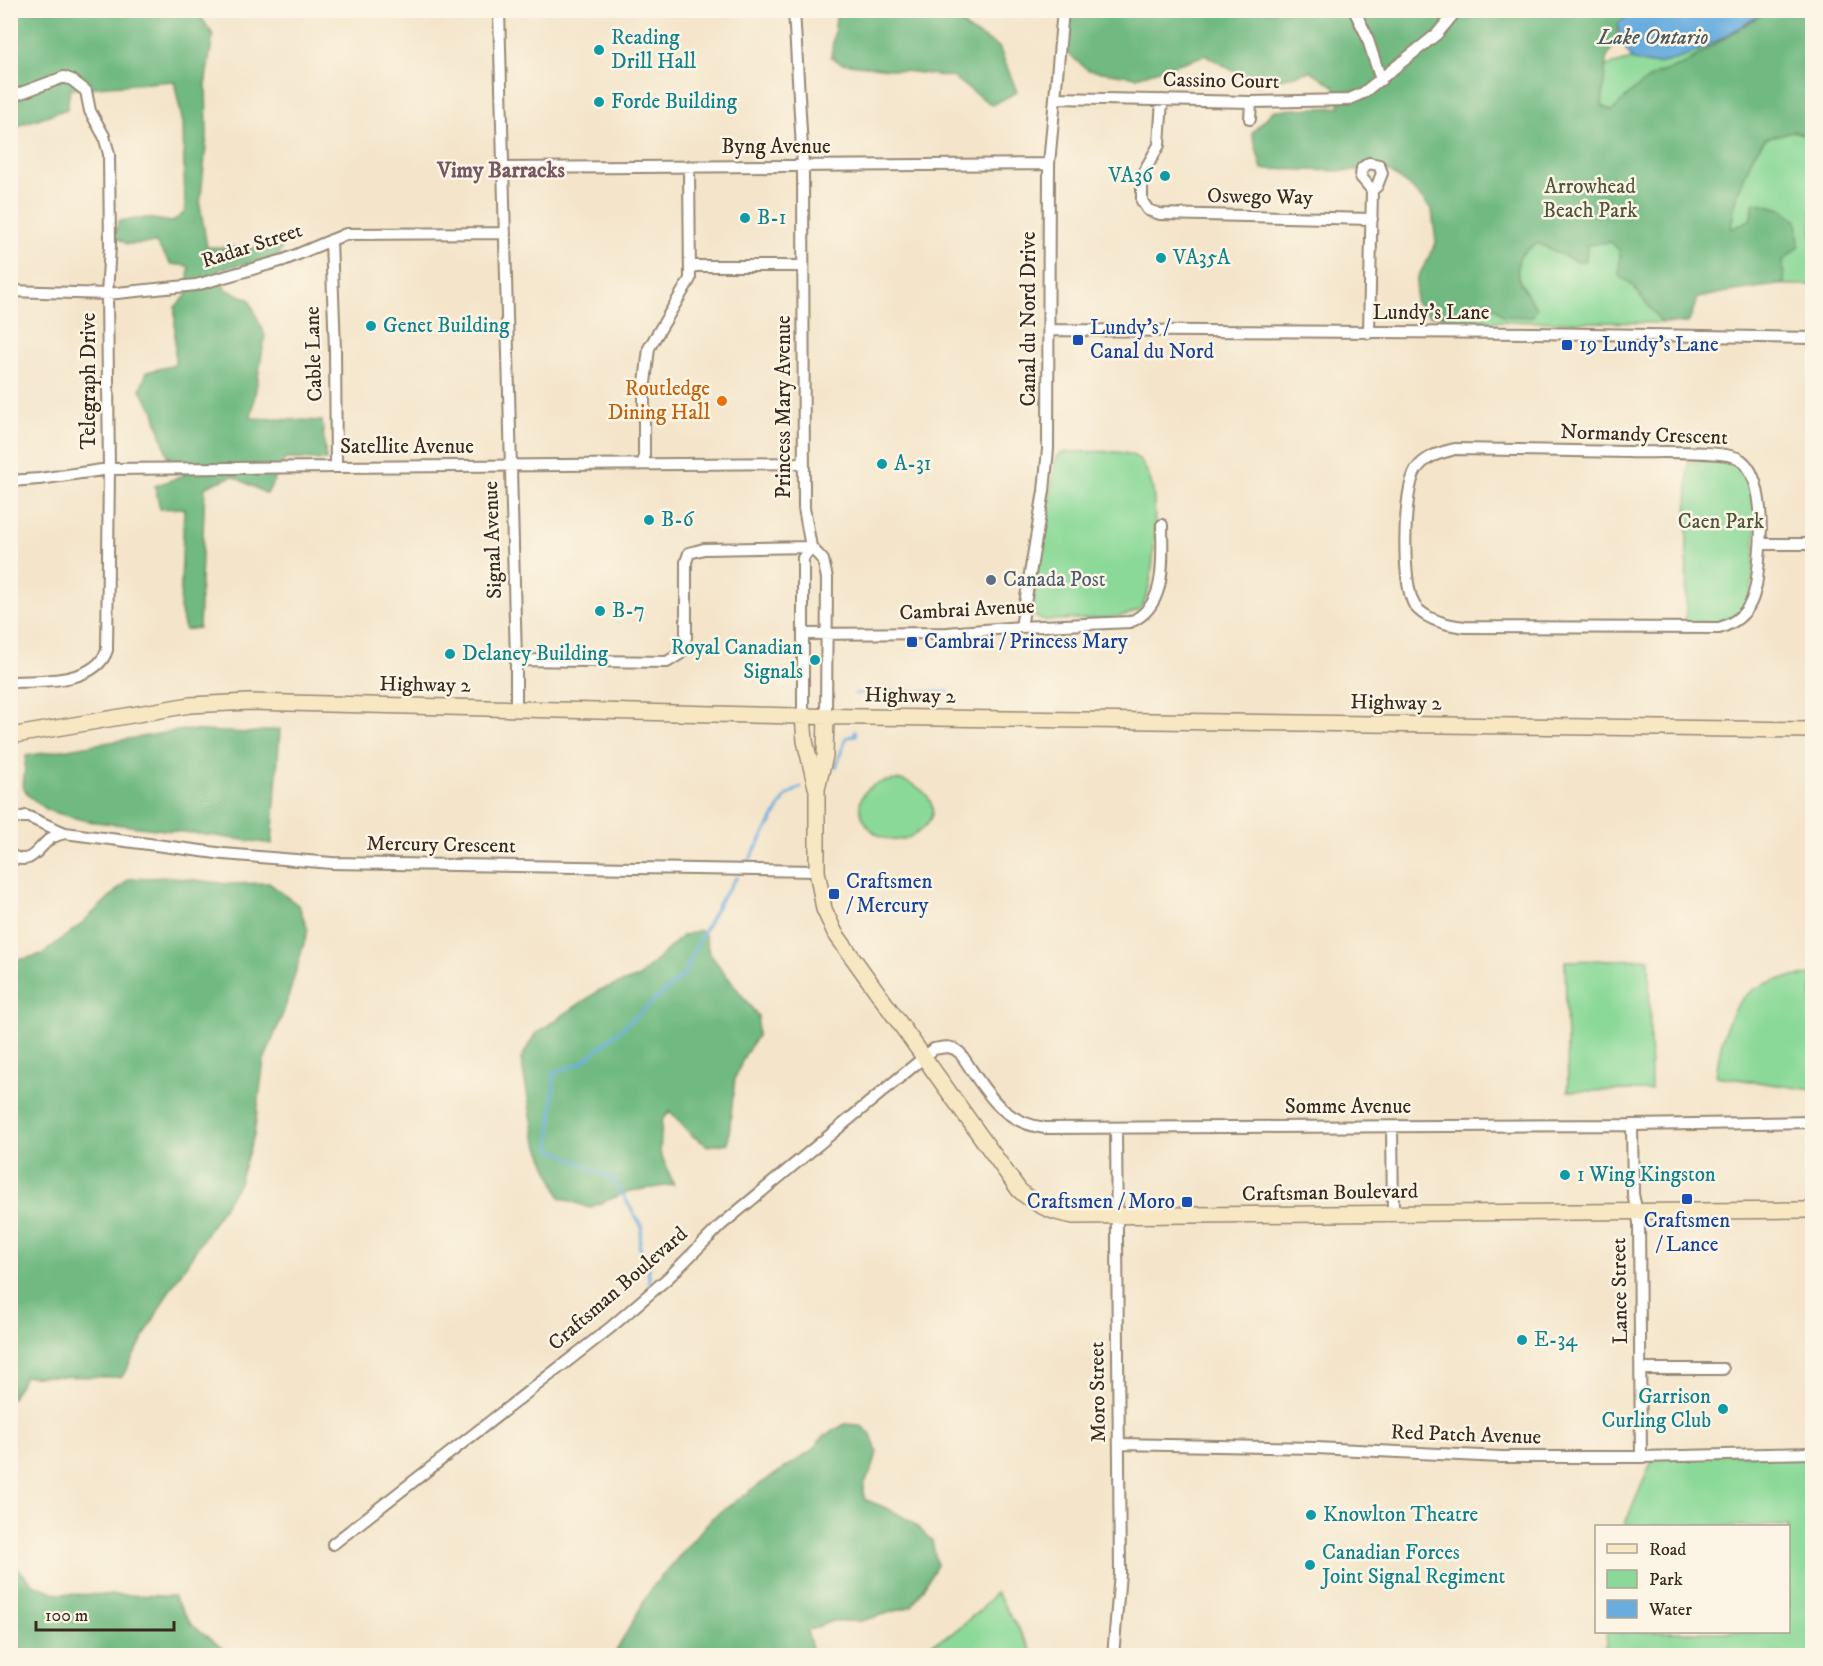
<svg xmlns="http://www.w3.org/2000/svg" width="1823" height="1666" font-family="'IM FELL DW Pica',serif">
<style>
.green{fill:#8bd998;stroke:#63825b;stroke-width:1.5}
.forest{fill:#70b980;stroke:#56724f;stroke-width:1.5}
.water{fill:#69addf;stroke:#526c7e;stroke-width:1.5}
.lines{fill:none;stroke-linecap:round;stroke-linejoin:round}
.stream{stroke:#69addf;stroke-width:3}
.street-casing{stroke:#988874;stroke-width:14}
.secondary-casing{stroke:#988874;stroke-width:18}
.street{stroke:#fff;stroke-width:10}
.secondary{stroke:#f7e8c3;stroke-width:15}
.culture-dot{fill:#0f9aa8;stroke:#fcf5e5;stroke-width:2}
.transit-dot{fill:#1a4fb4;stroke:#fcf5e5;stroke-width:2}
.food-dot{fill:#e8710a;stroke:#fcf5e5;stroke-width:2}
.service-dot{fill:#5c6f8a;stroke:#fcf5e5;stroke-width:2}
.labels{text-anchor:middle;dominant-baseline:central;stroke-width:5;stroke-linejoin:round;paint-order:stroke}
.culture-label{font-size:21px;fill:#0d838f;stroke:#fcf5e5;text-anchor:start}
.street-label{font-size:21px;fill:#3b2a1e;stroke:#fcf5e5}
.park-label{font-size:21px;fill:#4f563c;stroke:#fcf5e5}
.transit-label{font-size:21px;fill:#164399;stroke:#fcf5e5;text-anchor:start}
.food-label{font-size:21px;fill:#c56008;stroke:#fcf5e5;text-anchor:end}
.service-label{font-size:21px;fill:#4e5e75;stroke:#fcf5e5;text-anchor:start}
.water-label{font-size:22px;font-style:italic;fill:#4b5862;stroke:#fcf5e5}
.neighbourhood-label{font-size:22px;font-weight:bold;fill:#745864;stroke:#fcf5e5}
</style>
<rect width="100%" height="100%" fill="#fcf5e5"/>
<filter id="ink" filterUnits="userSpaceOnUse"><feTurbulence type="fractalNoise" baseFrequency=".0167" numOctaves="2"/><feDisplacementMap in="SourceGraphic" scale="12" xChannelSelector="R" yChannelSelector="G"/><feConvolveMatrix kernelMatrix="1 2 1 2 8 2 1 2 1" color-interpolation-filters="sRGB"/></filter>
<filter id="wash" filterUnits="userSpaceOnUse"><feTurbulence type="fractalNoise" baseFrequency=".008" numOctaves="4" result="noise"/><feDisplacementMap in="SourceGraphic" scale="24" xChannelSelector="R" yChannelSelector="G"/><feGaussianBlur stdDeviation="1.35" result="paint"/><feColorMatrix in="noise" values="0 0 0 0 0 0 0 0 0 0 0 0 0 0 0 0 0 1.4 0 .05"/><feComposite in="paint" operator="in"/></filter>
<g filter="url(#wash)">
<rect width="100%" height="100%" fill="#f4e5ca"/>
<!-- green -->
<path class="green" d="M1767,11H1812V285L1681,284L1680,323L1442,321L1445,154L1522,89L1632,59L1653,64L1734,29Z
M1066,452C1083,453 1125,447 1138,459C1146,466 1152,482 1153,492C1156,515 1156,594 1139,609C1125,621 1066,619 1044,620L1035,617L1031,608L1056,459L1060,454Z
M1688,462C1707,462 1737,458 1750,476C1759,490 1756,595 1746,609C1734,627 1704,623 1686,623Z
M901,780C925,786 946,809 921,830C874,869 822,780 901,780Z
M1649,959L1651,1090L1568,1091L1565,961Z
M1812,975V1090L1716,1076C1725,1008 1739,979 1812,975Z
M1655,1454H1812V1655L1602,1656L1606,1643L1607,1632H1788V1526H1624Z
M996,1592L1034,1655H910L951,1634L980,1610Z"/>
<!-- forest -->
<path class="forest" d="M10,11H197L213,35L206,79L207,136L200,205L207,247L256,248L283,244L278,257L219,269L225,289L249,299L265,336L251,418L322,421L326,460L285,459L267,494L233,476L205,487L199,628L185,630L180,608L184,508L160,509L155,486L185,475L169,460L153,409L140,390L147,372L175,365V307L187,295L189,266L171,264L156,243L127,244L114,236L119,221L147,218L172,222L185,212L183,124L174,81L70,89L67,109L11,128V100L13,98L10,83Z
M837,11H952L967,29L999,47L1017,92L992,105L952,77L841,63L831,57Z
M1069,11H1632L1618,24L1617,38L1606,60L1602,106L1612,111L1635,89L1656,74L1681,66L1767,11H1812V137L1793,131L1765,139L1753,155L1735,201L1731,229L1750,220L1754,202L1782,209L1797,221L1799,246L1783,261L1784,284L1727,292L1698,298L1688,323H1662L1631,284L1619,276L1620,251L1610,242L1587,245L1586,261L1577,262L1537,243C1532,247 1524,251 1521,255C1510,275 1526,293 1537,308L1532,317L1503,316L1488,300L1461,314L1430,316L1415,302L1417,279L1436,243L1432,210L1413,189L1390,172L1262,169L1252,133L1274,110L1340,107L1335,87L1311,71L1257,85L1206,55L1137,77L1088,70L1065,51Z
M280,729L272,844L208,835L87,821L49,811L29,796L23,787L26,756L183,730L248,733Z
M167,877L229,884L269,883L299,906L308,930L284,1011L264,1060L254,1135L239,1183L168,1293L122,1377L25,1376L11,1399V962L42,954L80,925L129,879Z
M699,930L705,935L709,953L758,1016L757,1036L745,1055L735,1078L728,1143L708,1146L691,1135L670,1111L662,1120L660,1152L674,1185L630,1191L589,1208L560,1197L535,1137L521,1059L535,1034L600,990L639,977L682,936Z
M845,1424L860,1425L871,1434L877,1452L873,1467L864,1485V1499L891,1510L912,1522L932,1541L937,1565L912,1606L861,1621H832L807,1631L814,1655H614L651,1589L712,1518L760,1484L810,1452L824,1436Z
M10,1561L35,1585L59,1594L173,1596L191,1624L231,1655H11Z"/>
<!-- water -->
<path class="water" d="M1634,11V10L1767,11C1731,31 1697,59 1655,64C1648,65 1639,61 1632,59L1621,42L1618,24Z"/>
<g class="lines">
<!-- stream -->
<path class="stream" d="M855,694L872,691L950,692
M836,767L846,738L856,735L855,731
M748,862L786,796L801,787
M650,1287L648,1267L639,1245L642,1227L614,1180L550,1148L554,1073L582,1063L685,974L695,948L721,899L737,877"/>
</g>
</g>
<g filter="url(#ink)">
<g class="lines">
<!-- street casing -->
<g class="street-casing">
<path id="street" d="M499,10L516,660V708
M794,10L803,166L804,508L811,547L823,560L827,578L826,716
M1354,10L1366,34L1381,80
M10,97L64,77L72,80L86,91L90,111L104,136L109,154L110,246L107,294L109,469L107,650C96,684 39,681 10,682
M1055,98L1251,102L1347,100L1363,93L1437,34L1457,10
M1162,100L1159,145L1142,175V201L1148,210L1160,214L1372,219
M1250,119L1251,102
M503,168L1049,164
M331,240L335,350L336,467
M691,266H803
M10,291L107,294L196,285L284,260L346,234L505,233
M1050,330L1535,333L1812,338
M1369,333L1372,190L1377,186L1382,173L1379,165L1369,163L1362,168L1361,177L1372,190
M1455,449C1513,450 1571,451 1628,452C1649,453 1727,449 1741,460C1764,477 1762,534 1759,560C1756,592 1754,617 1719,628L1465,627C1448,625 1426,620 1415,606C1401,586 1403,490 1416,470C1425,456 1440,453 1455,449Z
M644,464V392L649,348L690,279L689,167
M10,481L39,479L109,469L804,463
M1761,544H1812
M1021,627L1044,491L1048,449L1049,164L1063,10
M803,634L947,633L1021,627L1130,622C1168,606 1162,559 1162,525
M516,660L667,662L680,654L686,637V562L689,553L704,549L811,547
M803,716V558L811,547
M10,822L13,819L26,816L65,833L224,854L332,863L817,871
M10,855C32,867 36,849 51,838C55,836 60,834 65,833
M1632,1125L1633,1194L1639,1222L1641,1457
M1392,1127L1393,1213
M1641,1369H1723
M1119,1444L1316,1448L1501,1457H1641L1812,1453
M333,1544L610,1328L669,1277L721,1225L934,1049C945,1047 951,1045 960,1053C984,1087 999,1122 1045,1128L1632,1125L1812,1122
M1113,1656L1120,1573L1116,1128"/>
</g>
<!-- secondary casing -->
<g class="secondary-casing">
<path id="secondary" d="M803,716L805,741L816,787
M826,716L825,756L817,789V871L824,909L835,933L1019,1190C1035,1205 1052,1213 1074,1216L1812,1210
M10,736L190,705L249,702L795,716L1812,730"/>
</g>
<!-- street -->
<use href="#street" class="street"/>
<!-- secondary -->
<use href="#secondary" class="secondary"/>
</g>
</g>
<!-- markers -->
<g class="culture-dot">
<circle cx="599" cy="50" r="6"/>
<circle cx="599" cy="102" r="6"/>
<circle cx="1165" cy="176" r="6"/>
<circle cx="745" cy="218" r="6"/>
<circle cx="1161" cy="258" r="6"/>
<circle cx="371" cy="326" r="6"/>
<circle cx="882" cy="464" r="6"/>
<circle cx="649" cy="520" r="6"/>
<circle cx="600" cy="611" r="6"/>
<circle cx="450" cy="654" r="6"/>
<circle cx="815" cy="660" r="6"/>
<circle cx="1565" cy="1175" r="6"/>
<circle cx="1522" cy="1340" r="6"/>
<circle cx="1723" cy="1409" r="6"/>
<circle cx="1311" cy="1515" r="6"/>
<circle cx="1310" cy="1565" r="6"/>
</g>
<g class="transit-dot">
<rect x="1072" y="334" width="12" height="12" rx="3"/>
<rect x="1561" y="339" width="12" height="12" rx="3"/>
<rect x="906" y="636" width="12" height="12" rx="3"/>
<rect x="828" y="888" width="12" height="12" rx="3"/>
<rect x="1681" y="1193" width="12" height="12" rx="3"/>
<rect x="1181" y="1196" width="12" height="12" rx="3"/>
</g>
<circle class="food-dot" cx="722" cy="401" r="6"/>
<circle class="service-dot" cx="991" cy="580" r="6"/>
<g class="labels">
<!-- culture labels -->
<g class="culture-label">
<text x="611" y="38">Reading<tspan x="611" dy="24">Drill Hall</tspan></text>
<text x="611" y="102">Forde Building</text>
<text x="1153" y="176" text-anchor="end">VA36</text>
<text x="757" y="218">B-1</text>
<text x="1173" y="258">VA35A</text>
<text x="383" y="326">Genet Building</text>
<text x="894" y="464">A-31</text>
<text x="661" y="520">B-6</text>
<text x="612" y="611">B-7</text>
<text x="803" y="648" text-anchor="end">Royal Canadian<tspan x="803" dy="24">Signals</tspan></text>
<text x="462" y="654">Delaney Building</text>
<text x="1577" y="1175">1 Wing Kingston</text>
<text x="1534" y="1340">E-34</text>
<text x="1711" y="1397" text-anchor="end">Garrison<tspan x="1711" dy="24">Curling Club</tspan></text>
<text x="1323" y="1515">Knowlton Theatre</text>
<text x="1322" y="1553">Canadian Forces<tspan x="1322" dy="24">Joint Signal Regiment</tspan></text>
</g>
<!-- street labels -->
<g class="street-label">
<text transform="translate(1221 81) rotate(1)">Cassino Court</text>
<text x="776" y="147">Byng Avenue</text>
<text transform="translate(1260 197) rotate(1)">Oswego Way</text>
<text transform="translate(252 246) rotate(-18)">Radar Street</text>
<text x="1431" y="313">Lundy's Lane</text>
<text transform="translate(1029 319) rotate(-90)">Canal du Nord Drive</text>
<text transform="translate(314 354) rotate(-92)">Cable Lane</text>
<text transform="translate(89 381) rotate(-90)">Telegraph Drive</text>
<text transform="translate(784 407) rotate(-90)">Princess Mary Avenue</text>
<text transform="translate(1644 435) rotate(2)">Normandy Crescent</text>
<text x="407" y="447">Satellite Avenue</text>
<text transform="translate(493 540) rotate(-92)">Signal Avenue</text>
<text transform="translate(967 610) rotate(-3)">Cambrai Avenue</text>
<text transform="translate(425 685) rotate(1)">Highway 2</text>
<text transform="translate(910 696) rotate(1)">Highway 2</text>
<text transform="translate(1396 703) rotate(1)">Highway 2</text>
<text transform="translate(441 845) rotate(1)">Mercury Crescent</text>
<text x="1348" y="1107">Somme Avenue</text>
<text transform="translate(1330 1193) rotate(-1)">Craftsman Boulevard</text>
<text transform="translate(618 1289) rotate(-41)">Craftsman Boulevard</text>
<text transform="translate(1620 1291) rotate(-91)">Lance Street</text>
<text transform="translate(1098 1392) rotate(-91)">Moro Street</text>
<text transform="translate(1466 1435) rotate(2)">Red Patch Avenue</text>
</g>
<!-- park labels -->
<g class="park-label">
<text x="1590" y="187">Arrowhead<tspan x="1590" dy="24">Beach Park</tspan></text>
<text x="1721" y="522">Caen Park</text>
</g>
<!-- transit labels -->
<g class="transit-label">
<text x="1090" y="328">Lundy's /<tspan x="1090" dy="24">Canal du Nord</tspan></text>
<text x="1579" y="345">19 Lundy's Lane</text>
<text x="924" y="642">Cambrai / Princess Mary</text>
<text x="846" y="882">Craftsmen<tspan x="846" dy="24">/ Mercury</tspan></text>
<text x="1175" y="1202" text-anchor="end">Craftsmen / Moro</text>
<text x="1687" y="1221" text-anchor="middle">Craftsmen<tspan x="1687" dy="24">/ Lance</tspan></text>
</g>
<!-- food labels -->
<g class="food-label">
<text x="710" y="389">Routledge<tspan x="710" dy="24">Dining Hall</tspan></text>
</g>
<!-- service labels -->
<g class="service-label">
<text x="1003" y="580">Canada Post</text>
</g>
<!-- water labels -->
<g class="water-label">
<text x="1653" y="37">Lake Ontario</text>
</g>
<!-- neighbourhood labels -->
<g class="neighbourhood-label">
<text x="501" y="170">Vimy Barracks</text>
</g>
</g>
<!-- margin -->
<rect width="1823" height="1666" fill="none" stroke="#fcf5e5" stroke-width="36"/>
<!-- legend -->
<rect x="1595" y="1525" width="195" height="108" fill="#fcf5e5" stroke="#afa495" stroke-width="1.5"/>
<rect x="1607" y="1544" width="30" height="9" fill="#f7e8c3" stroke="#afa495" stroke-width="1.5"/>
<text x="1649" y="1555" font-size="18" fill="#3b2a1e">Road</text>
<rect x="1607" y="1570" width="30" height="18" fill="#8bd998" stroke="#afa495" stroke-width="1.5"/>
<text x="1649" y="1585" font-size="18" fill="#3b2a1e">Park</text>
<rect x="1607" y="1600" width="30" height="18" fill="#69addf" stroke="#afa495" stroke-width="1.5"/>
<text x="1649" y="1615" font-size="18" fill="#3b2a1e">Water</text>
<!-- scale -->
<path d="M36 1621v9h138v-9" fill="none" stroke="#3b2a1e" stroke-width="3"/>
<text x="45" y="1621" font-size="18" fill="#3b2a1e" stroke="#fcf5e5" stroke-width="4.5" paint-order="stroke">100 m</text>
</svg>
